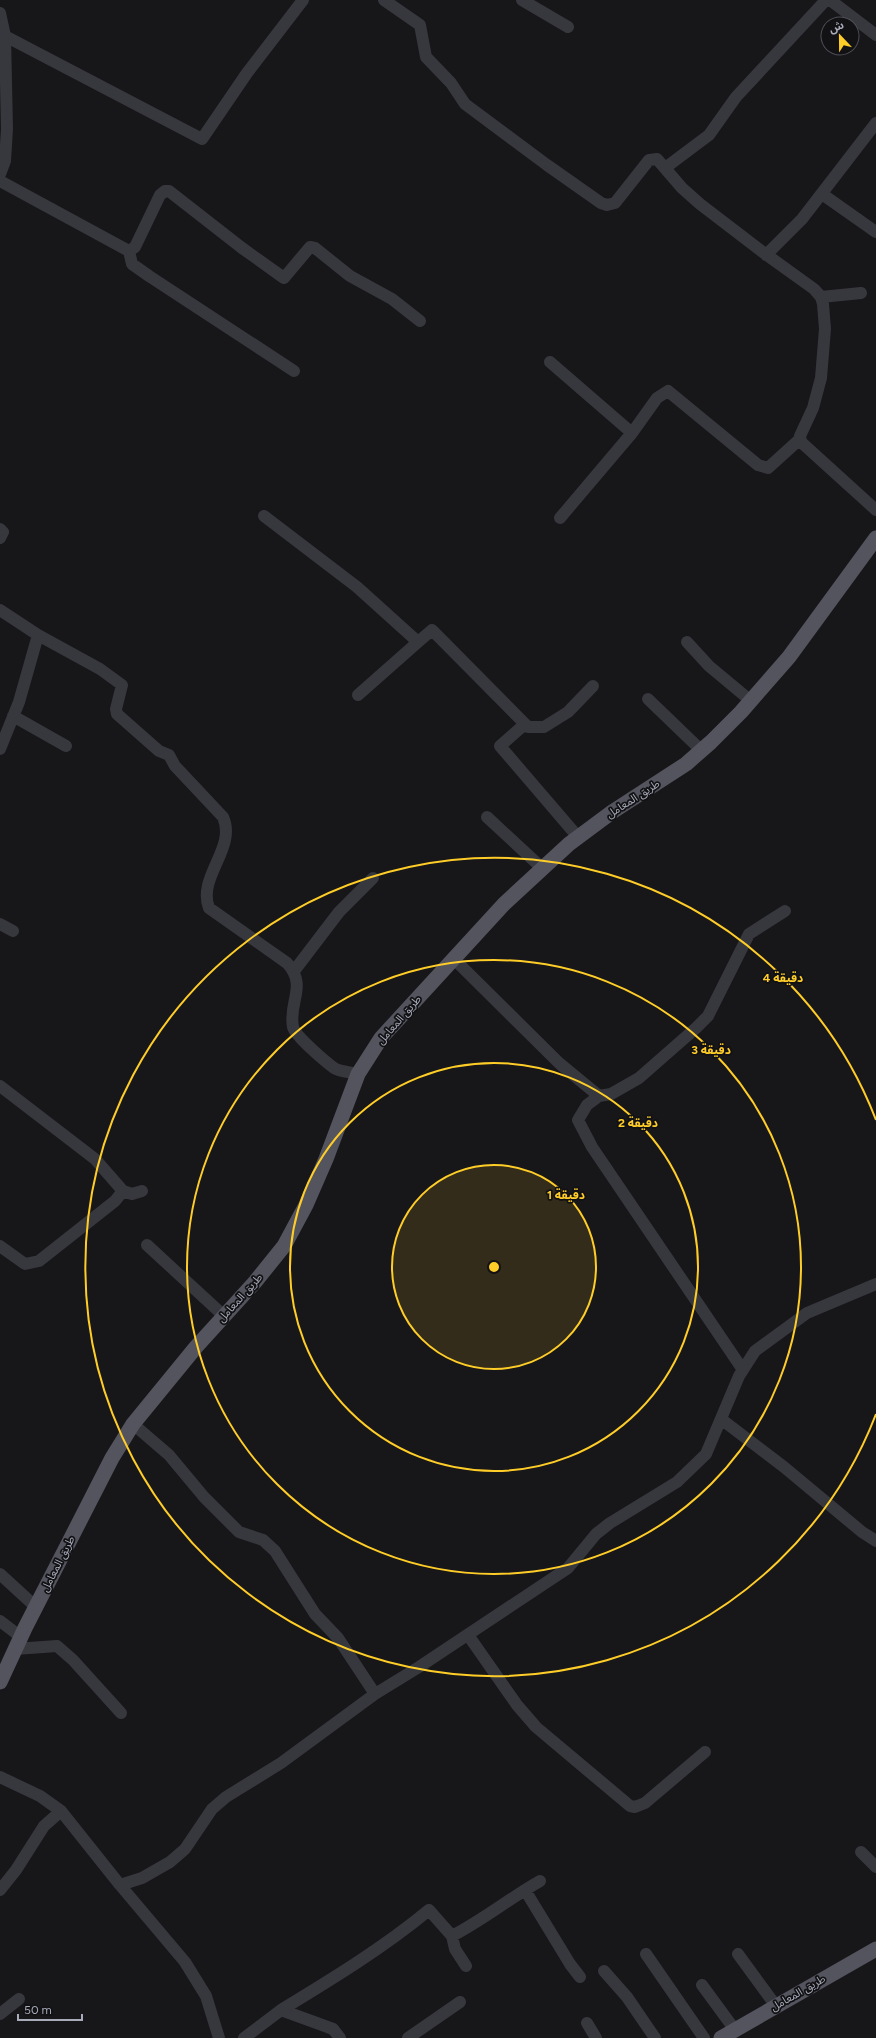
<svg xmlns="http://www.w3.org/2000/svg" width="876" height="2038" font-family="Figtree,'Noto Sans Arabic',sans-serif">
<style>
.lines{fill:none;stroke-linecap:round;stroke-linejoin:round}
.minor{stroke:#37383e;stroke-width:12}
.major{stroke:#53545e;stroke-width:15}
.ring{fill:none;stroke:#ffcd28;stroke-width:2}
.labels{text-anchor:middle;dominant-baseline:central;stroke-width:3.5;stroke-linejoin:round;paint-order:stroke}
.street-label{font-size:11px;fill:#a7abba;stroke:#121114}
.centre{fill:#ffcd28;stroke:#121114;stroke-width:2}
.ring-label{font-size:12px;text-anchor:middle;font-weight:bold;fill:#ffcd28;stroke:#121114;stroke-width:3.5;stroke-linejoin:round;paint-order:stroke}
</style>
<rect width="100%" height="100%" fill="#171619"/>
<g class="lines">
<!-- minor -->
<path class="minor" d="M384,0L420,25L426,57L451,83L465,104L547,165L601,203L607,205L615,203L649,160L657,159L682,188L700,204L764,253L814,289L821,297L823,304L825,329L821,378L813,408L800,436L801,442L876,510
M522,0L568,27
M830,0L876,35
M0,13L5,36L7,129L5,161L0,174
M5,36L202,139L247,73L303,0
M665,168L709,135L736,97L826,0
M0,181L129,251L135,247L160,195L165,191H169L242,248L284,278L310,247L315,248L350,276L392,299L420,321
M822,194L876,232
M129,251L132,264L149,276L294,371
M766,255L802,219L876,123
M821,297L861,293
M550,362L632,433L657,398L668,391L758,465L768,468L800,439
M264,516L357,587L418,642L432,630L528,727H544L568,712L593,686
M560,518L632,433
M0,529L3,532L0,538
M0,610L38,635L19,702L0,749
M38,635L100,669L122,685L116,709L117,714L159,751L169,755L175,766L223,817C237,848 197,877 209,908L287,963C308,986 288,1002 293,1027C295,1036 326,1062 334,1068C340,1072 351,1072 358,1074
M687,642L709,666L751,701
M358,695L418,642
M648,699L702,751
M13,716L66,746
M525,724L500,746L578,837
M487,817L543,869
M0,924L13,931
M454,959L559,1063L599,1096
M294,971L339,912L373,878
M0,1086L95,1159L123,1191L132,1194L142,1191
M147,1245L224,1316
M0,1246L25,1264L39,1261L115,1201L123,1191
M743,1370L592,1147L578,1120L587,1105L599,1096L611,1094L639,1078L696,1028L708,1016L749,934L785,911
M721,1419L784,1467L862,1532L876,1541
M133,1424L169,1455L204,1497L239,1532L263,1540L275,1551L315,1614L338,1638L375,1694
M0,1574L36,1607
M0,1621L21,1637
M468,1635L517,1705L536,1727L630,1806L635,1807L645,1803L705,1752
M15,1649L57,1646L73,1660L121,1713
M0,1777L40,1796L61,1811L120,1885L185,1962L206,1996L219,2038
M861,1852L876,1867
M120,1885L142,1878L170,1862L185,1849L212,1809L226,1797L281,1763L375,1694L419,1667L568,1568L596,1534L610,1523L677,1482L706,1454L739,1376L755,1351L807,1313L876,1284
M0,1890L16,1870L44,1826L61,1811
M525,1890L570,1964L580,1977
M452,1936L455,1949L466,1966
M646,1954L704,2038
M738,1954L776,2006
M604,1971L627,1997L655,2038
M702,1985L735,2030
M281,2010C332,1979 383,1948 429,1910L452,1936C483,1920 510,1898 540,1881
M0,2014L19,1999
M587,2023L596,2038
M244,2038L281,2010L333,2029L340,2038
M408,2038L460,2002"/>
<!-- major -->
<path class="major" d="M0,1682L25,1628L112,1458L133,1424L196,1347L255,1282L284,1246L306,1205L326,1159L358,1074L381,1038L504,904L569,844L612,812L686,764L711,742L741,712L789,657L876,538
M721,2038L876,1949"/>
</g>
<!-- distance rings -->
<circle cx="494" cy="1267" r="102" fill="#ffcd28" fill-opacity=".12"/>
<g class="ring">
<circle cx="494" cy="1267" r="102"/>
<circle cx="494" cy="1267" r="204"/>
<circle cx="494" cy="1267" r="307"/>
<path d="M876 1414A409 409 0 1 1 876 1120"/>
</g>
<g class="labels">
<!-- street labels -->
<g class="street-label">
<text transform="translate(633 799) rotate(-33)">طريق المعامل</text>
<text transform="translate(399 1020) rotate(-49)">طريق المعامل</text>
<text transform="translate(240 1298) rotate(-48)">طريق المعامل</text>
<text transform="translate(58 1564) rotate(-63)">طريق المعامل</text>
<text transform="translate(798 1993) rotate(-30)">طريق المعامل</text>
</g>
</g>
<circle cx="494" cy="1267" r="6" class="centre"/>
<g class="ring-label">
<text x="783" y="982">4 دقيقة</text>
<text x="711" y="1054">3 دقيقة</text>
<text x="638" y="1127">2 دقيقة</text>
<text x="566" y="1199">1 دقيقة</text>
</g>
<!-- north arrow -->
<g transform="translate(840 36) rotate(338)"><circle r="19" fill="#121114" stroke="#4e4f56"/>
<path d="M0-3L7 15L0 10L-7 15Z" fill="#ffcd28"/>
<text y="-6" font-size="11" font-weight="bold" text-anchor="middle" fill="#a7abba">ش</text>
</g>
<!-- scale -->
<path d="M18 2014v6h64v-6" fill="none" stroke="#a7abba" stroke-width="2"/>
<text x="24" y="2014" font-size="12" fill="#a7abba" stroke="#121114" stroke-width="3" paint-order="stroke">50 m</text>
</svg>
